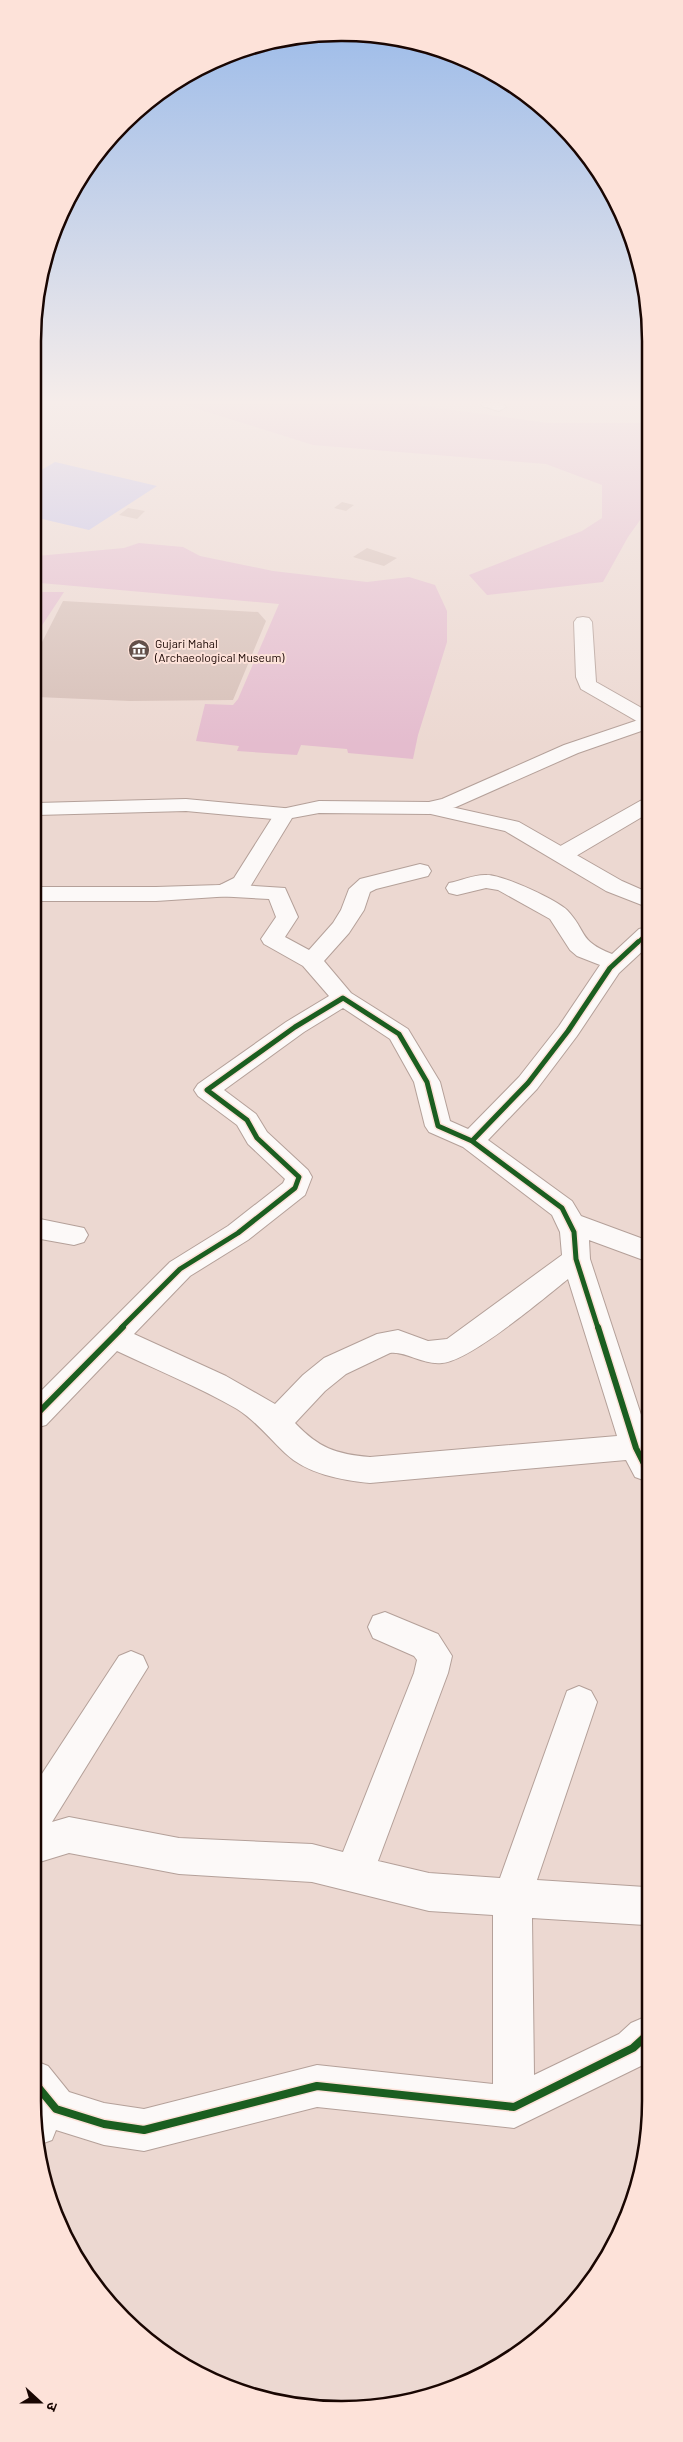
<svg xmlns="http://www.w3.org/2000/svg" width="683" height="2442" font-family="Barlow,'Noto Sans Devanagari',sans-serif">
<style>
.green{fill:#e4bcce}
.water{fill:#c1c0eb}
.building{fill:#d6bfb7}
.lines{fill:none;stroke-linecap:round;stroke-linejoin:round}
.minor-casing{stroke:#b4a099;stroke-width:2}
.tertiary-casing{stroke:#b4a099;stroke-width:2}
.secondary-casing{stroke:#b4a099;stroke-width:2}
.minor{fill:#fcf9f8;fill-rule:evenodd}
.tertiary{fill:#fcf9f8;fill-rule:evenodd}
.secondary{fill:#fcf9f8;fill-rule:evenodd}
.cycleway-far3-casing{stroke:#fde2d9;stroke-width:6}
.cycleway-far2-casing{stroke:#fde2d9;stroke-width:8}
.cycleway-far1-casing{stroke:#fde2d9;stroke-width:9}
.cycleway-casing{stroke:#fde2d9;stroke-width:11}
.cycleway-far3{stroke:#1b5e20;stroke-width:4}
.cycleway-far2{stroke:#1b5e20;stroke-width:5}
.cycleway-far1{stroke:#1b5e20;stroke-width:6}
.cycleway{stroke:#1b5e20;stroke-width:8}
.labels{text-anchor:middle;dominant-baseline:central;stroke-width:4;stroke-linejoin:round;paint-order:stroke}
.far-poi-label{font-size:12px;fill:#190602;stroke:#fde2d9;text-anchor:start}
.rim{fill:none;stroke:#190602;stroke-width:2.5}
</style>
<rect width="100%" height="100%" fill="#ecd8d1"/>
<!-- green -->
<path class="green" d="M179,403H402L548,423H648V509L628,537L603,582L487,595L469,575L582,531L602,518V485L546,464L313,445Z
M139,543L183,547L200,556L273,571L367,582L409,577L435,585L447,611V642L418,735L413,759L348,753L347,749L301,745L297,755L237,751L239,746L196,741L205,704L233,705L238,699L279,604L40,583L37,587V556L124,548Z
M37,592H64L37,633Z"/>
<!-- water -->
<path class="water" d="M55,462L157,486L89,530L38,518V472Z"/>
<!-- building -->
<path class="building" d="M342,502L354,505L346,511L334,508Z
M128,508L145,511L137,519L119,515Z
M367,548L397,558L384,566L353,557Z
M63,601L258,612L266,621L233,700L130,701L37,697V652Z"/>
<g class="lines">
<!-- minor casing -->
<g class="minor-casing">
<path id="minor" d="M480,403H501L506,407L499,411L482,406Z
M583,617L589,618L592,622L596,682L647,711V725L640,723L581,689L576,677L574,622L577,618Z
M186,799L284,808L291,810L294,814L291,818L284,820L186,811L37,815V803Z
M647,799V814L571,859L563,860L555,859L552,854L555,849L640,801Z
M420,864L428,866L431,871L428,876L376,889L370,892L364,910L349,933L324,961L351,993L408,1029L440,1082L450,1121L468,1129L519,1077L559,1026L600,965L577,956L570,950L550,919L498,890L486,888L457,895L449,893L446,888L449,883C460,881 475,874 487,875C503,875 555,899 567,910C588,932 577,940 612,954L639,929L647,927V947L619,973L577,1036L537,1089L488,1140L572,1201L581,1216L646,1240V1261L589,1240L590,1259L646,1430V1481L635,1477L626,1460L370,1483C341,1480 307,1474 285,1453C269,1438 256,1421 237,1409C199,1387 157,1370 117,1351L46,1425L35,1428V1397L170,1262L228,1226L283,1183L285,1179L248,1144L237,1125L198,1096L194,1090L198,1084L286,1022L329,996L303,966L264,944L261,939L276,917L269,899L216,896L213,891L216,886L224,884L285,888L298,917L285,937L309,950L333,923L341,910L349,889L360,879ZM343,1008L390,1039L414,1082L425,1126L429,1132L463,1147L552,1215L560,1232L562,1255L447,1339L428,1341L398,1330L377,1334L324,1358L303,1375L275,1404L226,1376L134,1334L190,1276L248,1240L305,1195L312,1177L308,1170L267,1132L256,1114L224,1090L304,1032ZM568,1279L617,1436L370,1457C335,1454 319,1448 295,1423L325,1391L346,1374L390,1353C406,1351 422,1365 442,1363C470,1361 543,1299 568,1279Z
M35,1218L84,1228L88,1235L84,1242L74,1245L35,1238Z
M385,1612L438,1634L452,1656L448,1673L378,1861L429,1873L500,1878L567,1691L579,1686L591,1691L597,1702L537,1880L645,1887V1925L532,1918L534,2075L619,2034L631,2023L645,2017V2064L514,2128L317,2107L144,2151L104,2145L56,2130L52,2140L41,2144L32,2100L33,2060L48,2066L69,2092L104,2103L144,2109L317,2065L493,2084V1915L429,1911L312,1882L179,1874L69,1853L33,1864L34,1786L119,1656L131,1651L143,1656L148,1667L52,1822L69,1817L179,1838L312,1844L343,1852L414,1673L417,1660L414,1656L373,1638L368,1627L373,1616Z"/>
</g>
<!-- tertiary casing -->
<g class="tertiary-casing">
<path id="tertiary" d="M429,802L519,822L622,881L647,892V907L606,891L505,831L422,812L419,808L422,804Z"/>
</g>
<!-- secondary casing -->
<g class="secondary-casing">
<path id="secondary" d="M647,717V729L578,753L456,807L436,812L429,814L319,813L292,818L250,887L232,896L156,901H36V887H156L220,885L234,878L277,810L319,801L429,802L442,799L564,745Z"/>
</g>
<!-- minor -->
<use href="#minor" class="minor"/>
<!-- tertiary -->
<use href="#tertiary" class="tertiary"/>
<!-- secondary -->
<use href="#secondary" class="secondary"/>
<!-- cycleway-far3 casing -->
<g class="cycleway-far3-casing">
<path id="cycleway-far3" d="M637,943L647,934"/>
</g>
<!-- cycleway-far2 casing -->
<g class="cycleway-far2-casing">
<path id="cycleway-far2" d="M121,1328L180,1269L238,1233L295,1188L299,1177L257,1138L247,1120L207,1090L295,1027L343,998L399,1034L427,1082L438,1126L472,1141
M598,1328L576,1259L574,1232L562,1208L472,1141L528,1083L568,1031L610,968L638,942"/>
</g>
<!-- cycleway-far1 casing -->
<g class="cycleway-far1-casing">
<path id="cycleway-far1" d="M598,1327L636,1448L646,1468
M35,1416L123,1327"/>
</g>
<!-- cycleway casing -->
<g class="cycleway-casing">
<path id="cycleway" d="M33,2081L56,2109L104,2124L144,2130L317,2086L514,2107L633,2048L645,2037"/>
</g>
<!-- cycleway-far3 -->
<use href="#cycleway-far3" class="cycleway-far3"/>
<!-- cycleway-far2 -->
<use href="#cycleway-far2" class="cycleway-far2"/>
<!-- cycleway-far1 -->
<use href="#cycleway-far1" class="cycleway-far1"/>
<!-- cycleway -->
<use href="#cycleway" class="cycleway"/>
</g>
<!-- sky -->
<linearGradient id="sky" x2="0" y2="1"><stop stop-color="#98b9e9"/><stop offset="0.54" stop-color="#f6edea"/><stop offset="1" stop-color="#f6edea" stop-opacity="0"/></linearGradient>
<rect width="683" height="745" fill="url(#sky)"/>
<!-- icons -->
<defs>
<g id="museum-disc" transform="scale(1.125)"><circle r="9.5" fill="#63504a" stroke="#fde2d9"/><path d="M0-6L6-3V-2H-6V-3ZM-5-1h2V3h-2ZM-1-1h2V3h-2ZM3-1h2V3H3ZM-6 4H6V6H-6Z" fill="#fff"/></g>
</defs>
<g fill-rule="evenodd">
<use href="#museum-disc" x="139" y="650"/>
</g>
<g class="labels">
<!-- far-poi labels -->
<g class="far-poi-label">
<text x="155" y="643">Gujari Mahal<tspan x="155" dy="14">(Archaeological Museum)</tspan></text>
</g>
</g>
<!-- crop -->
<path d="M0 0H683V2442H0ZM341 41H342A300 300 0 0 1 642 341V2101A300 300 0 0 1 342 2401H341A300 300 0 0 1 41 2101V341A300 300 0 0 1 341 41Z" fill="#fde2d9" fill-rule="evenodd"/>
<path class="rim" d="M341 41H342A300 300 0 0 1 642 341V2101A300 300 0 0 1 342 2401H341A300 300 0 0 1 41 2101V341A300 300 0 0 1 341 41Z"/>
<!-- north arrow -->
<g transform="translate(40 2402) rotate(111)" stroke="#fde2d9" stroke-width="4" paint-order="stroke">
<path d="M0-4L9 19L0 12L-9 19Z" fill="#190602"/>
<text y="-8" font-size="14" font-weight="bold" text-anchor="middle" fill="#190602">उ</text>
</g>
</svg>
